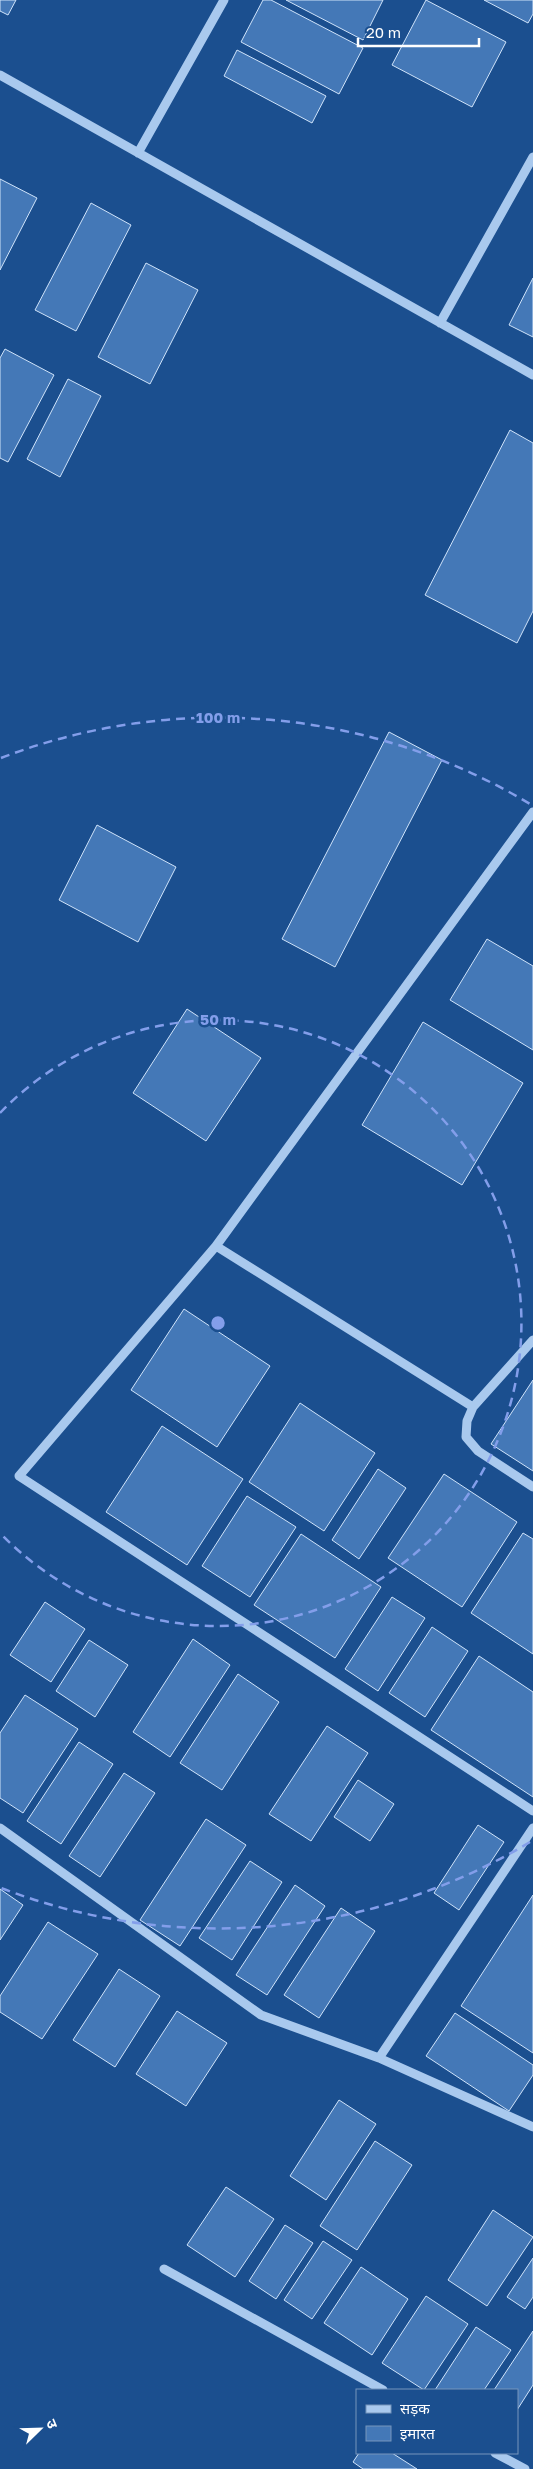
<svg xmlns="http://www.w3.org/2000/svg" width="533" height="2469" font-family="'Golos Text','Noto Sans Devanagari',sans-serif">
<style>
.building{fill:#4478b7;stroke:#cfe3fa}
.lines{fill:none;stroke-linecap:round;stroke-linejoin:round}
.minor{stroke:#a9c9ee;stroke-width:9}
.ring{fill:none;stroke:#839eea;stroke-width:2.5;stroke-dasharray:9 6}
.centre{fill:#839eea;stroke:#1b4f8f;stroke-width:2.5}
.ring-label{font-size:15px;text-anchor:middle;font-weight:bold;fill:#839eea;stroke:#1b4f8f;stroke-width:5;stroke-linejoin:round;paint-order:stroke}
</style>
<rect width="100%" height="100%" fill="#1b4f8f"/>
<!-- building -->
<path class="building" d="M0,0H16L8,15L0,11Z
M263,0H271L363,48L339,94L241,42Z
M286,0H383L363,40Z
M426,0L506,42L472,107L392,65Z
M484,0H533V14L528,23Z
M237,50L326,96L312,123L224,76Z
M0,179L37,198L0,270Z
M91,203L131,225L76,331L35,310Z
M146,263L198,290L150,384L98,357Z
M533,278V337L509,325Z
M5,349L54,375L8,462L0,458V358Z
M68,379L101,396L60,477L27,459Z
M510,430L533,443V611L517,643L425,595Z
M389,732L442,760L335,967L282,939Z
M97,825L176,867L138,942L59,900Z
M487,939L533,966V1050L450,1000Z
M187,1009L261,1058L206,1141L133,1093Z
M423,1022L523,1083L462,1185L362,1125Z
M184,1309L270,1366L217,1447L131,1390Z
M533,1380V1471L491,1444Z
M300,1403L375,1453L324,1531L249,1482Z
M162,1426L243,1479L187,1565L106,1512Z
M378,1469L406,1488L359,1559L332,1540Z
M444,1474L517,1522L462,1607L388,1558Z
M247,1496L296,1527L250,1597L202,1566Z
M523,1533L533,1539V1654L471,1613Z
M301,1534L381,1587L335,1658L254,1605Z
M392,1597L425,1618L378,1691L345,1669Z
M45,1602L85,1629L51,1682L10,1655Z
M432,1627L468,1651L425,1717L389,1693Z
M193,1639L230,1665L170,1757L133,1732Z
M89,1640L128,1665L95,1717L56,1691Z
M479,1656L533,1692V1797L431,1730Z
M238,1674L279,1702L222,1790L180,1763Z
M25,1695L78,1729L23,1813L0,1798V1733Z
M327,1726L368,1753L311,1841L269,1814Z
M79,1742L113,1764L61,1844L27,1821Z
M124,1773L155,1793L100,1877L69,1856Z
M358,1780L394,1804L370,1841L334,1817Z
M206,1819L246,1845L180,1946L140,1920Z
M478,1825L504,1842L459,1910L434,1893Z
M250,1861L282,1882L232,1960L199,1938Z
M295,1885L325,1906L267,1995L236,1975Z
M0,1889L23,1905L0,1940Z
M533,1895V2053L461,2006Z
M341,1908L375,1931L319,2018L284,1995Z
M48,1922L98,1954L42,2039L0,2012V1996Z
M119,1969L160,1996L115,2067L73,2040Z
M177,2011L227,2043L186,2106L136,2074Z
M455,2013L533,2065V2075L509,2111L426,2056Z
M339,2100L376,2124L326,2200L290,2176Z
M375,2141L412,2165L357,2250L320,2226Z
M226,2187L274,2219L235,2277L187,2245Z
M493,2210L533,2237L487,2306L448,2280Z
M285,2225L313,2243L276,2299L249,2281Z
M323,2241L352,2260L312,2319L284,2300Z
M533,2258V2297L525,2309L507,2297Z
M361,2267L408,2299L372,2355L324,2323Z
M426,2296L468,2324L424,2390L382,2363Z
M476,2327L511,2350L484,2390H435Z
M533,2331V2385L517,2410V2390H494Z
M359,2453H392L417,2469H363L353,2462Z"/>
<g class="lines">
<!-- minor -->
<path class="minor" d="M0,75L533,375
M138,153L224,0
M440,323L533,157
M216,1246L533,812
M533,1340L473,1407L467,1421L466,1437L478,1451L533,1487
M473,1407L216,1246L19,1476L533,1811
M0,1828L261,2015L379,2058L533,2127
M379,2058L533,1828
M164,2269L383,2390
M495,2453L525,2469"/>
</g>
<!-- distance rings -->
<g class="ring">
<path d="M0 1113A303 303 0 1 1 0 1533"/>
<path d="M530 1842A605 605 0 0 1 1 1888M1 758A605 605 0 0 1 530 804"/>
</g>
<circle cx="218" cy="1323" r="8" class="centre"/>
<g class="ring-label">
<text x="218" y="723">100 m</text>
<text x="218" y="1025">50 m</text>
</g>
<!-- legend -->
<rect x="356" y="2389" width="162" height="65" fill="#1b4f8f" stroke="#7695bc"/>
<rect x="366" y="2405" width="25" height="8" fill="#a9c9ee" stroke="#7695bc"/>
<text x="400" y="2414" font-size="15" fill="#ffffff">सड़क</text>
<rect x="366" y="2426" width="25" height="15" fill="#4478b7" stroke="#7695bc"/>
<text x="400" y="2439" font-size="15" fill="#ffffff">इमारत</text>
<!-- north arrow -->
<g transform="translate(40 2429) rotate(67)" stroke="#1b4f8f" stroke-width="4" paint-order="stroke">
<path d="M0-4L9 19L0 12L-9 19Z" fill="#ffffff"/>
<text y="-8" font-size="14" font-weight="bold" text-anchor="middle" fill="#ffffff">उ</text>
</g>
<!-- scale -->
<path d="M358 38v8h121v-8" fill="none" stroke="#ffffff" stroke-width="2.5"/>
<text x="366" y="38" font-size="15" fill="#ffffff" stroke="#1b4f8f" stroke-width="4" paint-order="stroke">20 m</text>
</svg>
